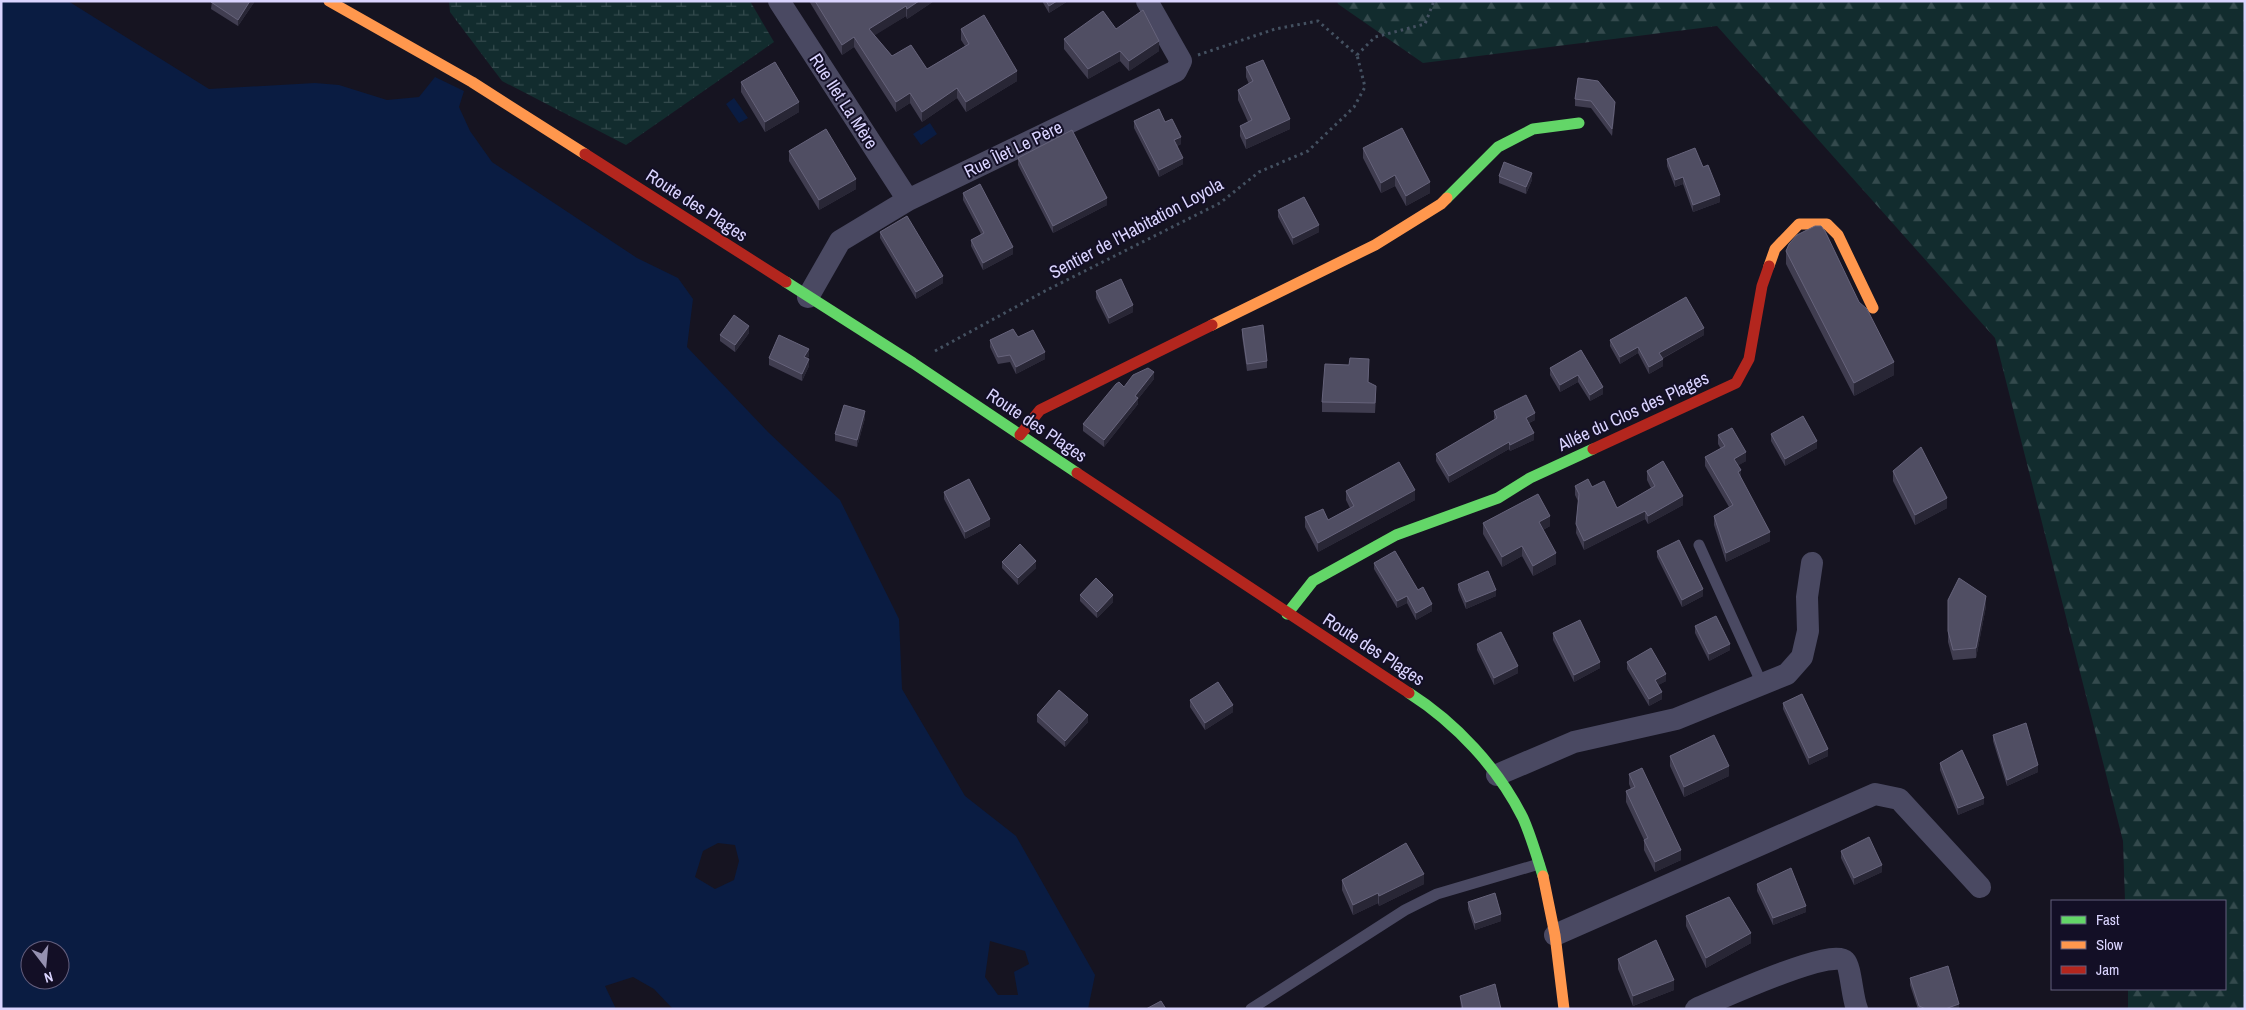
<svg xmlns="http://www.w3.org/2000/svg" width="2246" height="1010" font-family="'Archivo Narrow',sans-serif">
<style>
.forest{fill:url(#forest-firs)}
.wetland{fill:url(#wetland-marsh)}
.water{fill:#0a1c42;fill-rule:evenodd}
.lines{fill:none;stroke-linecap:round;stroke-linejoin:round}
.path{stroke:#445161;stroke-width:3;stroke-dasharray:2.5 4;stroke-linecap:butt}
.lane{stroke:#4a4962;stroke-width:11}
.street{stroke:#4a4962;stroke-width:22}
.fast{stroke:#63d668;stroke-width:11}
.slow{stroke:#ff974d;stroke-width:11}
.jam{stroke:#b3261e;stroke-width:11}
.wall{fill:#403d50}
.shaded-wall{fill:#282635}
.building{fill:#504e63;stroke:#66637b}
.labels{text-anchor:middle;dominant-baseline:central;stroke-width:4;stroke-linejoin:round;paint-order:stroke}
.street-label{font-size:18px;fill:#dad4ff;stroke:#130f26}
</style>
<defs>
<pattern id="forest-firs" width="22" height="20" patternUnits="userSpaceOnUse" patternTransform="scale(1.25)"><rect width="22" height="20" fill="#122c2e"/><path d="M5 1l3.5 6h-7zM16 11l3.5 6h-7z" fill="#344a4d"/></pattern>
<pattern id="wetland-marsh" width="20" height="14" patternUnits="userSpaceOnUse" patternTransform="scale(1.25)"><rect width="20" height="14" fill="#122c2e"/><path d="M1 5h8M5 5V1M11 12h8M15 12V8" fill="none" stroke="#344a4d"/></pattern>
</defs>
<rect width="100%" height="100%" fill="#161421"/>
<!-- forest -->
<path class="forest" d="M1337,1H2245V1009H2128V989H2225V901H2125L2123,841L1995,338L1717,26L1423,63L1338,4Z"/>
<!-- wetland -->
<path class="wetland" d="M449,1H750L774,42L626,145L502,81L450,12Z"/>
<!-- water -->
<path class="water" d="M1,1H68L209,89L315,83L339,85L387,100L419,97L435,77L464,91L459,107L470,131L492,162L637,258L678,278L693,299L687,347L768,432L840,500L899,619L902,689L965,796L1016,836L1095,975L1088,1009H673L654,989L633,977L605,986L616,1009H1ZM718,843L735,845L739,861L734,880L715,889L695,877L703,851ZM990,941L1025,951L1029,964L1014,972L1018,995H998L985,977ZM30,950H60V980H30Z
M734,98L748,118L739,123L726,104Z
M930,123L937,134L921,145L913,134Z"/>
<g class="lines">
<!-- path -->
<path class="path" d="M1198,55L1275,29L1318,21L1357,55
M1357,55L1375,37L1425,24L1434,1
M935,351L1045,291L1220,203L1259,172L1308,151L1354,107L1365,87L1357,55"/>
<!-- lane -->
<path class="lane" d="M1699,545L1762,684
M1251,1009L1405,910L1437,894L1539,864"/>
<!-- street -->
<path class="street" d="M779,1L908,200
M808,297L840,241L908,200L1176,71L1181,61L1147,1
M1497,775L1574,742L1676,719L1787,674L1802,657L1808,631L1807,597L1812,563
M1555,935L1875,794L1899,799L1980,887
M1696,1009C1717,1000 1832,947 1845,961C1851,967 1852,997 1857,1009"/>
<!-- fast -->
<path class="fast" d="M1447,198L1498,147L1533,129L1579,123
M786,282L913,363L1077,473
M1287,614L1313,581L1396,535L1498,498L1530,478L1593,449
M1409,693C1456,723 1498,768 1523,818C1531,836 1537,857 1543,876"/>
<!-- slow -->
<path class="slow" d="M329,1L472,82L585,154
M1769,266L1775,249L1799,224H1827L1838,235L1873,308
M1212,325L1375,245L1441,204L1447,198
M1543,876L1555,935L1564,1009"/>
<!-- jam -->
<path class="jam" d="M585,154L786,282
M1020,435L1040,410L1212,325
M1593,449L1736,383L1749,359L1762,286L1769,266
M1077,473L1409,693"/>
</g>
<!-- wall -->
<path class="wall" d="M212,1H255L238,26L211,9Z
M809,1H934L907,19L906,16L874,35L892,56L927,69L965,46L961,40V29L1017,81L966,112L957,98L922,122L910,103L896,112L854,47L842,55Z
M1042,1H1068L1049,13Z
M1064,39L1159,51L1129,71L1120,61L1088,79L1064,49Z
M1246,67L1290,129L1246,149L1240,136V126L1248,122L1238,100V90L1249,84L1246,77Z
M1578,78L1615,109L1612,136L1591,108L1575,106V99Z
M741,82L799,112L765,132L741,92Z
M1134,121L1165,122L1181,144L1177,146L1183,164L1159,177L1134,128Z
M1363,148L1430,193L1406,206L1395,186L1381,193L1363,158Z
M789,151L856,189L819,210L789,161Z
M1018,158L1107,205L1053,233L1018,165Z
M1667,159L1703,167L1720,202L1693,212L1683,184L1675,187L1667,166Z
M1499,176L1532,180L1526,194L1499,183Z
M963,193L1013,254L983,270L971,246V240L981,234L963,200Z
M1278,210L1319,232L1293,245L1278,217Z
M880,232L943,283L916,299L880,238Z
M1786,251L1894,375L1854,396L1786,264Z
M1096,291L1133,312L1109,324L1096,298Z
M1242,329L1267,361V368L1247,371L1242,336Z
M749,333L735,352L720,341V335Z
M1704,335L1662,359L1663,366L1649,374L1638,353L1620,364L1610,346V340Z
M1018,337L1045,359L1016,374L1010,362L998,364L990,347V340Z
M1581,350L1603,394L1590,401L1578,382L1560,392L1550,375V368Z
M809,356L807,358L809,366L802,381L769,365V358Z
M1369,369L1368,382L1376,396L1375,413L1322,412V402Z
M1154,379L1138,399V404L1104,447L1083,431V424L1124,387Z
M1494,411L1535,420L1529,423L1534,440L1510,451L1509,449L1449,483L1436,461V454L1495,420L1494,418Z
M865,418L857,447L835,441V434Z
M1771,434L1817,448L1785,466L1771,441Z
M1718,435L1746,461L1738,465L1741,479L1770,541L1726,562L1714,525V516L1729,507L1705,466V457L1721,449L1718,444Z
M1647,471L1683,505L1648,524L1645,519L1584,550L1576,533L1578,501L1575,495V486L1592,487L1617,508L1651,488L1647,480Z
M1893,471L1947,508L1915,525L1893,481Z
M1346,491L1415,500L1318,552L1305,527V517L1328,520L1350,508L1346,500Z
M944,492L990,526L965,539L944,499Z
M1483,523L1550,526L1543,530L1556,564L1533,576L1522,556L1502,567L1483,534Z
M1657,551L1703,596L1682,607L1657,557Z
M1002,562L1036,568L1018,585L1002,568Z
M1374,563L1418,590L1432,611L1416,620L1407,603L1397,608L1374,569Z
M1458,584L1496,596L1466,609L1458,590Z
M1080,595L1113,602L1097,618L1080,601Z
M1948,600L1986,606L1976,658L1953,660L1948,642Z
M1695,626L1730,650L1709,661L1695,633Z
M1553,633L1600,668L1574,682L1553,640Z
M1477,644L1518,673L1494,685L1477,650Z
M1627,662L1666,681L1658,685L1662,699L1649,706L1627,669Z
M1190,700L1233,712L1205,730L1190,707Z
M1783,703L1828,756L1809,765L1783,709Z
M1037,715L1088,722L1065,747L1037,722Z
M1993,735L2038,772L2007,786L1993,741Z
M1670,756L1729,776L1684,797L1670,766Z
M1940,763L1984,804L1958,815L1940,770Z
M1629,774L1681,860L1655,872L1644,850V840L1626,802V791L1631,789L1629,784Z
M1841,851L1882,872L1854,885L1841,858Z
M1342,880L1424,884L1379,906L1378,903L1353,915L1342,890Z
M1757,884L1806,912L1773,925L1757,891Z
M1468,902L1501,921L1475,930L1468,909Z
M1686,916L1751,943L1706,968L1686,926Z
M1618,959L1674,990L1633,1006L1618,969Z
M1910,978L1959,1009H1918L1910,985Z
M1460,996L1501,1009H1461Z"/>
<!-- shaded-wall -->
<path class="shaded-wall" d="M250,1H255L238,26V20Z
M919,1H934L907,19V9Z
M1057,1H1068L1049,13V6Z
M906,6V16L869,39V29Z
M854,37V47L842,55V45Z
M1159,41V51L1129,71V61Z
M1120,51V61L1088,79V69Z
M1017,71V81L966,112V102Z
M957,88V98L922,122V112Z
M910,93V103L896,112V102Z
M799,102V112L765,132V122Z
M1615,102V109L1612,136V129Z
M1290,119V129L1246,149V139Z
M1181,137V144L1174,147V140Z
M1183,158V164L1159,177V170Z
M1532,173V180L1526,194V187Z
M1395,175V186L1381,193V183Z
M1683,177V184L1675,187V180Z
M856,179V189L819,210V200Z
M1430,182V193L1406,206V196Z
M1720,195V202L1693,212V205Z
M1107,198V205L1053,233V226Z
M1319,225V232L1293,245V238Z
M1013,247V254L983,270V263Z
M943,276V283L916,299V292Z
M1133,305V312L1109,324V318Z
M749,326V333L735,352V345Z
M1704,328V335L1659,360V353Z
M1638,347V353L1620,364V357Z
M809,349V356L804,364V357Z
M1045,352V359L1016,374V367Z
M809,359V366L802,381V374Z
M1663,359V366L1649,374V367Z
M1894,362V375L1854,396V383Z
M1154,372V379L1138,399V404L1104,447V440L1135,396Z
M1578,375V382L1560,392V385Z
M1603,387V394L1590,401V395Z
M865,411V418L857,447V440Z
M1535,413V420L1526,424V418Z
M1534,433V440L1510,451V445Z
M1817,441V448L1785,466V459Z
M1509,442V449L1449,483V476Z
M1746,452V461L1734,468V459Z
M1741,470V479L1738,472Z
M1415,490V500L1318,552V543Z
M1683,496V505L1648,524V516Z
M1947,498V508L1915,525V515Z
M1645,511V519L1584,550V541Z
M1550,516V526L1539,532V522Z
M990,519V526L965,539V532Z
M1770,532V541L1726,562V553Z
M1522,546V556L1502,567V557Z
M1556,553V564L1533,576V566Z
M1036,561V568L1018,585V578Z
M1703,589V596L1682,607V600Z
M1496,590V596L1466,609V602Z
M1113,595V602L1097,618V612Z
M1407,596V603L1397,608V601Z
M1986,596V606L1976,658V648Z
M1432,604V611L1416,620V613Z
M1730,644V650L1709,661V654Z
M1600,662V668L1574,682V675Z
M1518,666V673L1494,685V678Z
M1666,674V681L1655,687V680Z
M1662,692V699L1649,706V699Z
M1233,705V712L1205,730V723Z
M1088,715V722L1065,747V741Z
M1828,749V756L1809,765V758Z
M2038,765V772L2007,786V780Z
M1729,766V776L1684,797V787Z
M1984,798V804L1958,815V808Z
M1681,850V860L1655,872V862Z
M1882,865V872L1854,885V878Z
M1424,874V884L1379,906V896Z
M1378,893V903L1353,915V905Z
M1806,906V912L1773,925V918Z
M1501,914V921L1475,930V923Z
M1751,933V943L1706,968V958Z
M1674,980V990L1633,1006V996Z
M1959,1004V1009H1945Z"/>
<!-- building -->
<path class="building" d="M212,1H250L238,20L211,2Z
M815,1H919L907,9L906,6L869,29L892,56L911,45L927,69L969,44L961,29L984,15L1017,71L966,102L957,88L922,112L910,93L896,102L854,37L842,45Z
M1046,1H1057L1049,6Z
M1143,10L1159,41L1129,61L1120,51L1088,69L1064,39L1103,11L1116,29Z
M1263,60L1290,119L1246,139L1240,126L1252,120L1238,90L1253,81L1246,67Z
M775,62L799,102L765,122L741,82Z
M1578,78L1598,81L1615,102L1612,129L1591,101L1575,99Z
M1159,109L1165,122L1172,119L1181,137L1174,140L1183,158L1159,170L1134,121Z
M1402,128L1430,182L1406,196L1395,175L1381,183L1363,148Z
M826,129L856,179L819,200L789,151Z
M1072,130L1107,198L1053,226L1018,158Z
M1695,148L1703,167L1708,165L1720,195L1693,205L1683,177L1675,180L1667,159Z
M1504,162L1532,173L1526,187L1499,176Z
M980,184L1013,247L983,263L971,240L984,233L963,193Z
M1304,197L1319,225L1293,238L1278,210Z
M907,216L943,276L916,292L880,232Z
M1815,226H1821L1825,231L1859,302L1867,309L1894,362L1854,383L1786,251L1789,244L1797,235Z
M1121,279L1133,305L1109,318L1096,291Z
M1686,297L1704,328L1659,353L1663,359L1649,367L1638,347L1620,357L1610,340Z
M734,315L749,326L735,345L720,335Z
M1263,325L1267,361L1247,364L1242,329Z
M1013,329L1018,337L1033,330L1045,352L1016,367L1010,355L998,357L990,340Z
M779,335L809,349L804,357L809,359L802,374L769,358Z
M1581,350L1603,387L1590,395L1578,375L1560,385L1550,368Z
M1350,358L1369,359L1368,382L1376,386L1375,403L1322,402L1325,364L1349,365Z
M1148,368L1154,372L1135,396L1138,398L1104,440L1083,424L1116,384L1119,382L1124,387L1133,375Z
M1526,395L1535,413L1526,418L1534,433L1510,445L1509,442L1449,476L1436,454L1497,418L1494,411Z
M844,405L865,411L857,440L835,434Z
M1803,416L1817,441L1785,459L1771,434Z
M1732,428L1746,452L1734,459L1741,470L1738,472L1770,532L1726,553L1714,516L1733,505L1705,457L1725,446L1718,435Z
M1921,447L1947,498L1915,515L1893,471Z
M1663,461L1683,496L1648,516L1645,511L1584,541L1576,524L1579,494L1575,486L1588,479L1592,487L1604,481L1617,508L1655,486L1647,471Z
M1399,462L1415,490L1318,543L1305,517L1323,509L1328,520L1354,506L1346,491Z
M969,479L990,519L965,532L944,492Z
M1538,494L1550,516L1539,522L1556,553L1533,566L1522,546L1502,557L1483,523Z
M1679,540L1703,589L1682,600L1657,551Z
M1020,544L1036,561L1018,578L1002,562Z
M1395,551L1418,590L1423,587L1432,604L1416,613L1407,596L1397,601L1374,563Z
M1488,571L1496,590L1466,602L1458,584Z
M1096,578L1113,595L1097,612L1080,595Z
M1959,578L1986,596L1976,648L1953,650L1948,631V600Z
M1716,616L1730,644L1709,654L1695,626Z
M1580,620L1600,662L1574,675L1553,633Z
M1501,632L1518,666L1494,678L1477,644Z
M1651,648L1666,674L1655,680L1662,692L1649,699L1627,662Z
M1218,682L1233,705L1205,723L1190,700Z
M1059,690L1088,715L1065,741L1037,715Z
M1802,694L1828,749L1809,758L1783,703Z
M2026,723L2038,765L2007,780L1993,735Z
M1714,735L1729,766L1684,787L1670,756Z
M1962,750L1984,798L1958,808L1940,763Z
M1642,768L1681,850L1655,862L1644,840L1648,838L1626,791L1635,787L1629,774Z
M1869,837L1882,865L1854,878L1841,851Z
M1406,843L1424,874L1379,896L1378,893L1353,905L1342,880Z
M1791,868L1806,906L1773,918L1757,884Z
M1495,893L1501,914L1475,923L1468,902Z
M1729,897L1751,933L1706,958L1686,916Z
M1656,940L1674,980L1633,996L1618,959Z
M1948,966L1959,1004L1945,1009H1926L1919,1006L1910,978Z
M1495,984L1501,1009H1463L1460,996Z
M1161,1001L1166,1009H1146Z"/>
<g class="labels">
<!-- street labels -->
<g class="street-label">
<text transform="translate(844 101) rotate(57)">Rue Ilet La Mère</text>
<text transform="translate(1013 149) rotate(-26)">Rue Îlet Le Père</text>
<text transform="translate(697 205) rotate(33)">Route des Plages</text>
<text transform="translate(1136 228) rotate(-28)">Sentier de l'Habitation Loyola</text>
<text transform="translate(1633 411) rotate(-25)">Allée du Clos des Plages</text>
<text transform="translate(1037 425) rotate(34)">Route des Plages</text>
<text transform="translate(1374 649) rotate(33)">Route des Plages</text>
</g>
</g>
<!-- border -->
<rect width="2246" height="1010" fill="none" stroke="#dad4ff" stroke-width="5"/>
<!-- legend -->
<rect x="2051" y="900" width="175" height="90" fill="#130f26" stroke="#635e7d"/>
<rect x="2061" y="916" width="25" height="8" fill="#63d668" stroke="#635e7d"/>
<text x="2096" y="925" font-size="15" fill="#dad4ff">Fast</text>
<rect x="2061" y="941" width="25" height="8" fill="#ff974d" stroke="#635e7d"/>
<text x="2096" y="950" font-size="15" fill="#dad4ff">Slow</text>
<rect x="2061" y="966" width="25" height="8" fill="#b3261e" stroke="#635e7d"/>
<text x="2096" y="975" font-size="15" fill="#dad4ff">Jam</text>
<!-- north arrow -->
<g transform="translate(45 965) rotate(164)"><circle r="24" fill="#130f26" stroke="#635e7d"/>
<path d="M0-4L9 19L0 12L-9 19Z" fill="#9591b1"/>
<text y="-8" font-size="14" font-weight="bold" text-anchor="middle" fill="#dad4ff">N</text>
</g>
</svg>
